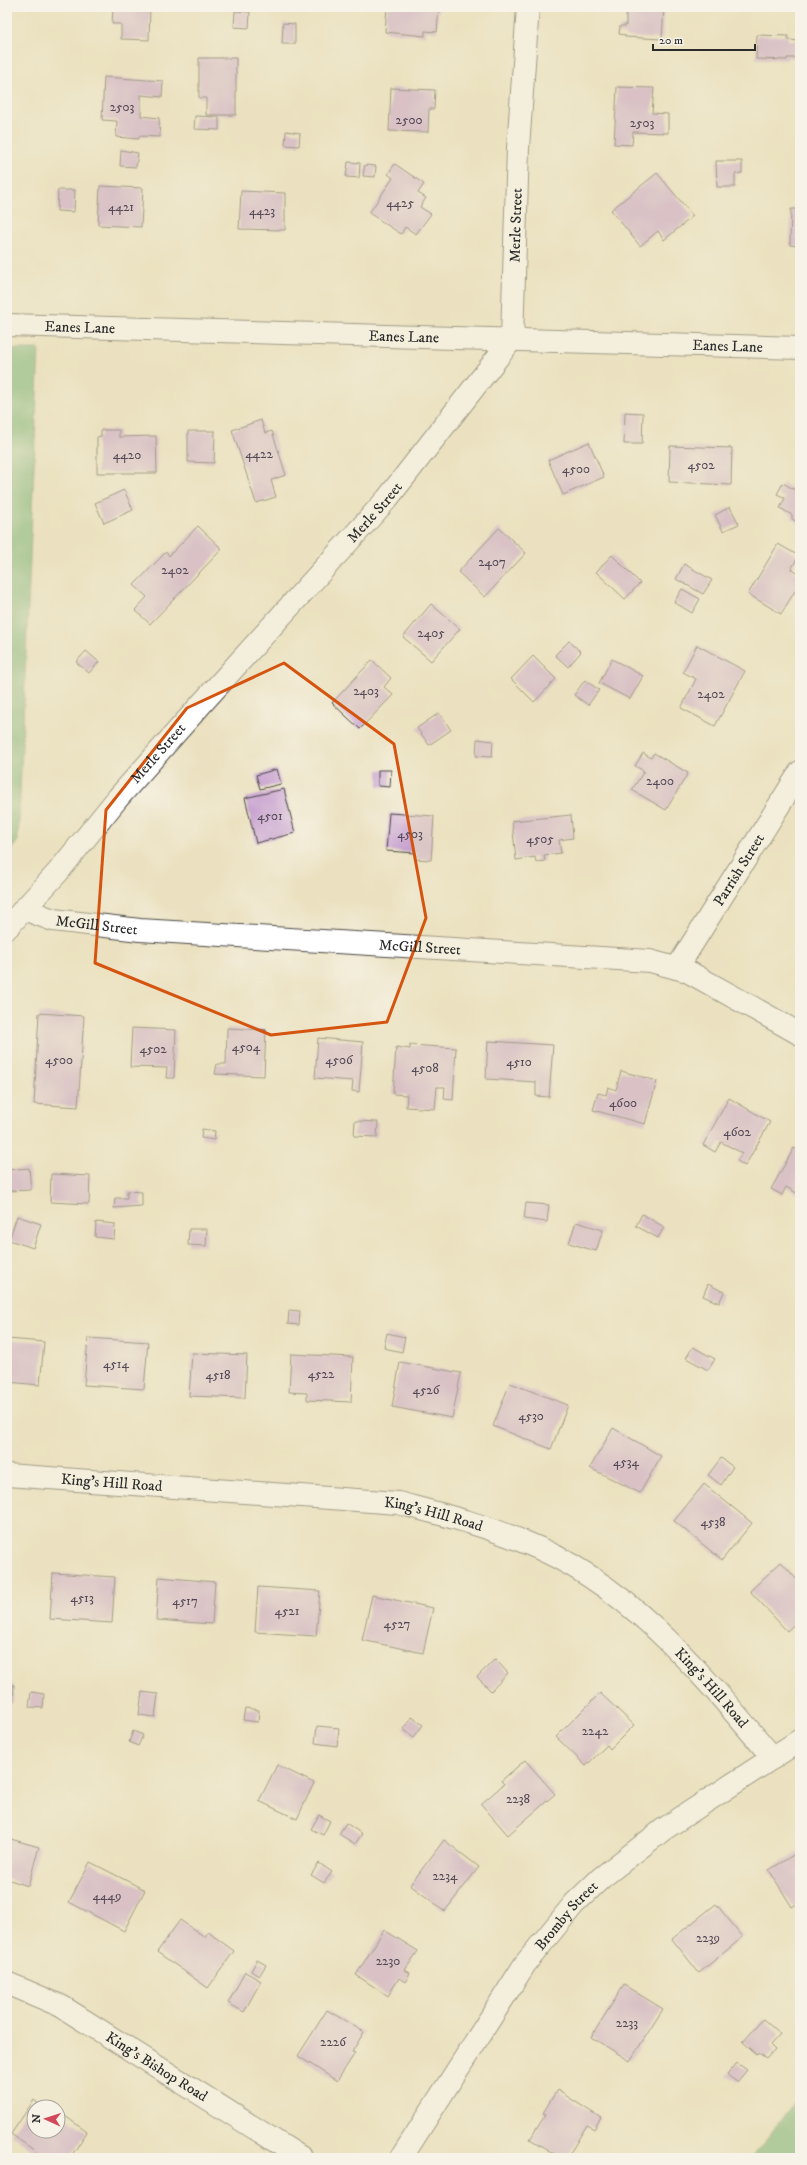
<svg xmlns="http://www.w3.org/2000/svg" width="807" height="2165" font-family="'IM FELL DW Pica',serif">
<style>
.forest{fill:#6eaf72;stroke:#4c6d4e}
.building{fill:#c39ace}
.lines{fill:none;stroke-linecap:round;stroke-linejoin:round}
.street-casing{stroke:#484641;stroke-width:24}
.secondary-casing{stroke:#484641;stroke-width:24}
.street{stroke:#fff;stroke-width:22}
.secondary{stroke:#fff;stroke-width:22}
.marked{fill:none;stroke:#d5540f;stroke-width:3;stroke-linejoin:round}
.labels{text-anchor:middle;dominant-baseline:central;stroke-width:4;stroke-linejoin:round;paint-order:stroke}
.number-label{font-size:13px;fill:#514754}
.street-label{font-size:15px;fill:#2b2b2b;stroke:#f7f3e8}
</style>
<rect width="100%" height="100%" fill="#f7f3e8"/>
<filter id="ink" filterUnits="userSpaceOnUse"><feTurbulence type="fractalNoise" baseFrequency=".025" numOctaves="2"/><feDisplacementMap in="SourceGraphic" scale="8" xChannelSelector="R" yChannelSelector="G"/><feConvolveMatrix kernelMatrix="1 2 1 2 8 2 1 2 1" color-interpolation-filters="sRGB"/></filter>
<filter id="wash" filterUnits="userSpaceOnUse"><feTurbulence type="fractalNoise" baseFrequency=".012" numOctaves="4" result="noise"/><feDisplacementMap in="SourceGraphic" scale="16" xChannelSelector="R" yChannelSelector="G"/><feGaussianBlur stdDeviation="0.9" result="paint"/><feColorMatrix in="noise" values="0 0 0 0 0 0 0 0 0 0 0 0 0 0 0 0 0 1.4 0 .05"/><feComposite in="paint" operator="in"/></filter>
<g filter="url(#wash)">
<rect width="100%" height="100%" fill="#ebe1c0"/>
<!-- forest -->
<path class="forest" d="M7,349H39L18,841L7,855Z
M800,2095V2158H752Z"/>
<g id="blocks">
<!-- building -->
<path class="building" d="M113,7H150L149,40L121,39V24H112Z
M387,7H439L437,32L425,31V36L385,32Z
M626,7H664L662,39L625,37V35L619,34L620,26H626Z
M235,11L250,12L249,28L234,27Z
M283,23L295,24V44H282Z
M757,35L788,36V40L800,41L799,58H787V60L756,59Z
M199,58H236V115H206V98H199Z
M104,77L163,81L162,97L141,95V116L159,118L160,137L139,136V139L116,137L117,121L102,120Z
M617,87L654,88L652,113L668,114V133L633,132L632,145L614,144Z
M391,88L435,90L434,109H429L428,132L389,131Z
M195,116L219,117V130L194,129Z
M286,131L300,133L299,146L285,145Z
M121,150L138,153L136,167L120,166Z
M716,161H742V173L735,174V187H717Z
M348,162L360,163L359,178L346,177Z
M395,164L424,184L418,193L426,198L420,207L431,214L416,234L405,227L401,234L369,213L393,178L388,174Z
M365,165L376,166L375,177L363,176Z
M657,173L693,216L664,240L658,231L640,246L611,210Z
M100,186L143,188L141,227L98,225Z
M58,190H75L74,212L57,211Z
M241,191L285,193V230L239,229Z
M791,209H800V246L790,245Z
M625,412L643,413L642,444H624Z
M261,420L265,433L272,431L286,475L271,480L276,497L256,503L232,430Z
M101,430H119V437L156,436L157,473H97V437L101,436Z
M188,431H215L214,463L188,462Z
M589,442L604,477L563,495L548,460Z
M670,446L732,448L731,485L669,482Z
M783,483L800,493V524L792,519V515L780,508L785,498L777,494Z
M124,490L133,510L104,523L95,503Z
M730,507L739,524L723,531L715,515Z
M198,526L222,549L150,624L135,610L147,597L134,585L166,552L169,556Z
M499,528L526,553L485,597L458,572Z
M778,544L799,556L791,569L800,575V583L781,614L748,594Z
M612,555L640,583L625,599L596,572Z
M684,564L712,580L703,594L676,579Z
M682,589L700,599L692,613L674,602Z
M431,604L460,629L431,661L403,637Z
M569,641L581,652L568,667L555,655Z
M697,645L745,671L715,726L681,708L696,679L683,672Z
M86,651L99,662L89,673L76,662Z
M533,656L556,679L534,702L511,679Z
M612,659L643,676L630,699L599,683Z
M372,660L391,678L384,687L393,695L360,729L332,703Z
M585,680L599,690L588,705L574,695Z
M439,713L451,730L429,745L417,728Z
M477,739L493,741L492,757L476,756Z
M643,753L651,758L654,753L688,773L666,810L632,790L644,771L635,766Z
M277,769L281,784L260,789L256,775Z
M378,770H391L390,787L378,786Z
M284,789L295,833L256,843L245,798Z
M389,813L434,816L431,860L415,859L416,853L386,851Z
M571,815L573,838L559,840L561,853L544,855L545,861L536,862L535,857L516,860L512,821Z
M39,1013L84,1016L78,1107L34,1104Z
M132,1028L176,1030L174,1078H166L167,1068L130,1067Z
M227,1028L266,1030L264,1076L215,1074L217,1064H226Z
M318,1038L363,1042L359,1092L352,1091L353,1081L315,1078Z
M488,1041L553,1045L549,1097L536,1096V1082L486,1079Z
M410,1045L456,1048L453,1100L444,1099L445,1087H437L435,1109L406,1107L407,1095L393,1094L396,1047L410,1049Z
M621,1071L657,1081L645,1124L593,1110L598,1093L606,1095L608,1087L616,1090Z
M729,1098L770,1122L745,1166L737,1161L742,1153L721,1142L715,1152L703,1145Z
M355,1121L378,1122L377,1137L354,1136Z
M202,1129L215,1131L214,1140L201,1138Z
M794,1148L800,1151V1195L786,1187L782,1195L771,1189Z
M29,1168L31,1190L7,1191V1170Z
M51,1174L90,1176L89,1204L50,1202Z
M127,1191L142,1192V1206L114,1208L115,1198H127Z
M526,1203L549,1205L547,1222L524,1219Z
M642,1214L664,1227L658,1238L636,1226Z
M17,1216L41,1224L33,1248L9,1240Z
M96,1222L115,1224L114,1239L95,1237Z
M576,1222L603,1230L596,1251L569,1243Z
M189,1229H207L206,1246L188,1245Z
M708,1284L724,1292L719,1303L703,1296Z
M289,1310L300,1311L299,1325L288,1324Z
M387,1333L405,1337L402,1352L384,1348Z
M88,1338L148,1342L144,1389L84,1385Z
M7,1339L44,1342L40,1385L7,1382Z
M693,1347L715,1359L708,1370L686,1358Z
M192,1353L247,1355L245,1398L189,1396Z
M291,1354L353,1357L351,1402L307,1400V1393L289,1392Z
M400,1362L461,1373L452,1418L392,1407Z
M510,1383L568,1405L551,1449L493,1426Z
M613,1428L661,1456L640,1493L590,1468Z
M721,1458L733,1467L721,1485L708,1475Z
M704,1484L752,1523L722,1560L674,1521Z
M781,1562L800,1583V1619L787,1631L750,1591Z
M53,1573L115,1577L112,1623L50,1619Z
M159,1577L215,1582L212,1624L156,1620Z
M258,1587L320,1591L316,1636L255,1632Z
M372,1595L433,1608L423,1653L362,1640Z
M495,1659L508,1673L491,1691L477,1677Z
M7,1684L14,1685L13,1703H7Z
M31,1692L44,1694L43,1708L29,1707Z
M142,1692L158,1694L155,1717L139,1715Z
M600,1693L634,1725L610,1749L607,1745L586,1766L556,1737Z
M245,1708L259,1710L258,1722L243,1720Z
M412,1717L423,1725L414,1737L403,1729Z
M317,1726L339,1728L337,1746L315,1743Z
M133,1731L143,1735L138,1746L129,1742Z
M525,1760L555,1794L508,1835L481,1804L504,1784L501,1781Z
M277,1765L314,1783L297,1819L259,1801Z
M319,1815L330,1821L323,1835L311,1829Z
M346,1823L362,1834L355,1844L339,1834Z
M7,1838L39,1847L28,1886L7,1879Z
M444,1840L479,1867L445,1911L410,1885Z
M800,1851V1902L792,1907L769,1870Z
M90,1862L145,1890L124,1931L69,1902Z
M319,1863L332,1872L324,1883L311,1875Z
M716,1904L743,1937L699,1973L672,1939Z
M180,1920L205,1937L208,1932L234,1951L208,1988L157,1952Z
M384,1930L418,1951L405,1970L410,1973L405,1982L399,1978L388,1996L356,1975Z
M257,1960L266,1965L259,1976L251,1971Z
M245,1972L261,1981L244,2012L228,2003Z
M624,1985L663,2009L630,2061L591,2037Z
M327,2010L364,2032L352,2052L355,2053L337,2081L298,2056Z
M763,2019L780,2034L770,2045L775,2050L767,2059L759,2053L758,2055L743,2042Z
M737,2063L747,2070L737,2082L727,2075Z
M557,2090L601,2118L594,2129L587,2125L567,2158H561L530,2139L546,2114L543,2113Z
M34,2100L43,2107H34V2131H58V2118L61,2113L87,2132L70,2158H45L11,2134Z"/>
</g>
</g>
<g filter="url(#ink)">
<use href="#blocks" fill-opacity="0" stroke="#484641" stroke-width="1"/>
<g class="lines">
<!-- street casing -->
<g class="street-casing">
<g id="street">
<path id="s1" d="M24,909L53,920L140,930L650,961L687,971L800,1034"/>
<path id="s2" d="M7,928L58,872L117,799L204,701L387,499L512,339L518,148L528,7"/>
<path id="s3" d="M677,968L800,772"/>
<path id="s4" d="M7,1475L398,1503C440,1514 482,1524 522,1541C629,1583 701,1673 773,1758"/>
<path id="s5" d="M7,1983L61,2006L302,2158"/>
<path id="s6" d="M401,2158L525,1964L574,1904L601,1878L664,1829L800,1740"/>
</g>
</g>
<!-- secondary casing -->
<g class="secondary-casing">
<g id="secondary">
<path id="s7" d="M7,325L800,348"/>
</g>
</g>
<!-- street -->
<use href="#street" class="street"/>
<!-- secondary -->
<use href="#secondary" class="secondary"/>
</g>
</g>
<!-- marked area -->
<path d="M0 0H807V2165H0ZM284,663L394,744L426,918L387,1022L271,1035L95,963L106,810L187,708Z" fill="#ebe1c0" fill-opacity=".55" fill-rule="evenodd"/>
<path class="marked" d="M284,663L394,744L426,918L387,1022L271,1035L95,963L106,810L187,708Z"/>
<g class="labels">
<!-- number labels -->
<g class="number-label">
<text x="122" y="107">2503</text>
<text x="409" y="120">2500</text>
<text x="642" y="123">2503</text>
<text x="400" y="203">4425</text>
<text x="121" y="207">4421</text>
<text x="262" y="211">4423</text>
<text x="259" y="454">4422</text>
<text x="127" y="455">4420</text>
<text x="701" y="465">4502</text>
<text x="576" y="469">4500</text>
<text x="492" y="562">2407</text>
<text x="175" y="570">2402</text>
<text x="431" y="633">2405</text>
<text x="366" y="691">2403</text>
<text x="711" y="694">2402</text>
<text x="660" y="781">2400</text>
<text x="270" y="816">4501</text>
<text x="410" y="834">4503</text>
<text x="540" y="839">4505</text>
<text x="246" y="1047">4504</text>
<text x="153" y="1049">4502</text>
<text x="59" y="1060">4500</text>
<text x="339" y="1060">4506</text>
<text x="519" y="1062">4510</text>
<text x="425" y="1068">4508</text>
<text x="623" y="1103">4600</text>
<text x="737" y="1132">4602</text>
<text x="116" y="1364">4514</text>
<text x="321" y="1374">4522</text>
<text x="218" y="1375">4518</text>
<text x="426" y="1390">4526</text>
<text x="531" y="1416">4530</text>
<text x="626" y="1462">4534</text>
<text x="713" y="1522">4538</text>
<text x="82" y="1598">4513</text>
<text x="185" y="1601">4517</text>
<text x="287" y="1611">4521</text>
<text x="397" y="1624">4527</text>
<text x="595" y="1731">2242</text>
<text x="518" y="1799">2238</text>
<text x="445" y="1876">2234</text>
<text x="107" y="1896">4449</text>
<text x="708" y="1938">2239</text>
<text x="388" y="1961">2230</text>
<text x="627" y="2023">2233</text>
<text x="333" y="2042">2226</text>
</g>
<!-- street labels -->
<g class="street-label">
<text stroke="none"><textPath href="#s2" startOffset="890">Merle Street</textPath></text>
<text stroke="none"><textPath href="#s7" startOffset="73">Eanes Lane</textPath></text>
<text stroke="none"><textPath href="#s7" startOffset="397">Eanes Lane</textPath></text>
<text stroke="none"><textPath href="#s7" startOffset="721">Eanes Lane</textPath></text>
<text stroke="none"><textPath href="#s2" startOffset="555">Merle Street</textPath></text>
<text stroke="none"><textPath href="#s2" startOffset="231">Merle Street</textPath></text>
<text stroke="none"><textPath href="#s3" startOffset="116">Parrish Street</textPath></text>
<text stroke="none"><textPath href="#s1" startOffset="75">McGill Street</textPath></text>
<text stroke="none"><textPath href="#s1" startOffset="399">McGill Street</textPath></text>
<text stroke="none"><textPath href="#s4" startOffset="105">King's Hill Road</textPath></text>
<text stroke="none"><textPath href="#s4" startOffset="429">King's Hill Road</textPath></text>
<text stroke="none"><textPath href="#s4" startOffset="764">King's Hill Road</textPath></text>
<text stroke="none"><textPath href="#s6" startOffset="294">Bromby Street</textPath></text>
<text stroke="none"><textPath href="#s5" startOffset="172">King's Bishop Road</textPath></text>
</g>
</g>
<!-- margin -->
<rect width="807" height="2165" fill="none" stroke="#f7f3e8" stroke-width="24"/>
<!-- north arrow -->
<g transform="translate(46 2119) rotate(273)"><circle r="19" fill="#f7f3e8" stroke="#a5a39c"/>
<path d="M0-3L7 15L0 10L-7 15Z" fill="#d1495b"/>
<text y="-6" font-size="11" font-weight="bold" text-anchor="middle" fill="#2b2b2b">N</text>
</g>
<!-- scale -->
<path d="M653 44v6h102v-6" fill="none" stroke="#2b2b2b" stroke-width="2"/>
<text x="659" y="44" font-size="12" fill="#2b2b2b" stroke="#f7f3e8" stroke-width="3" paint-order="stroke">20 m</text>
</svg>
